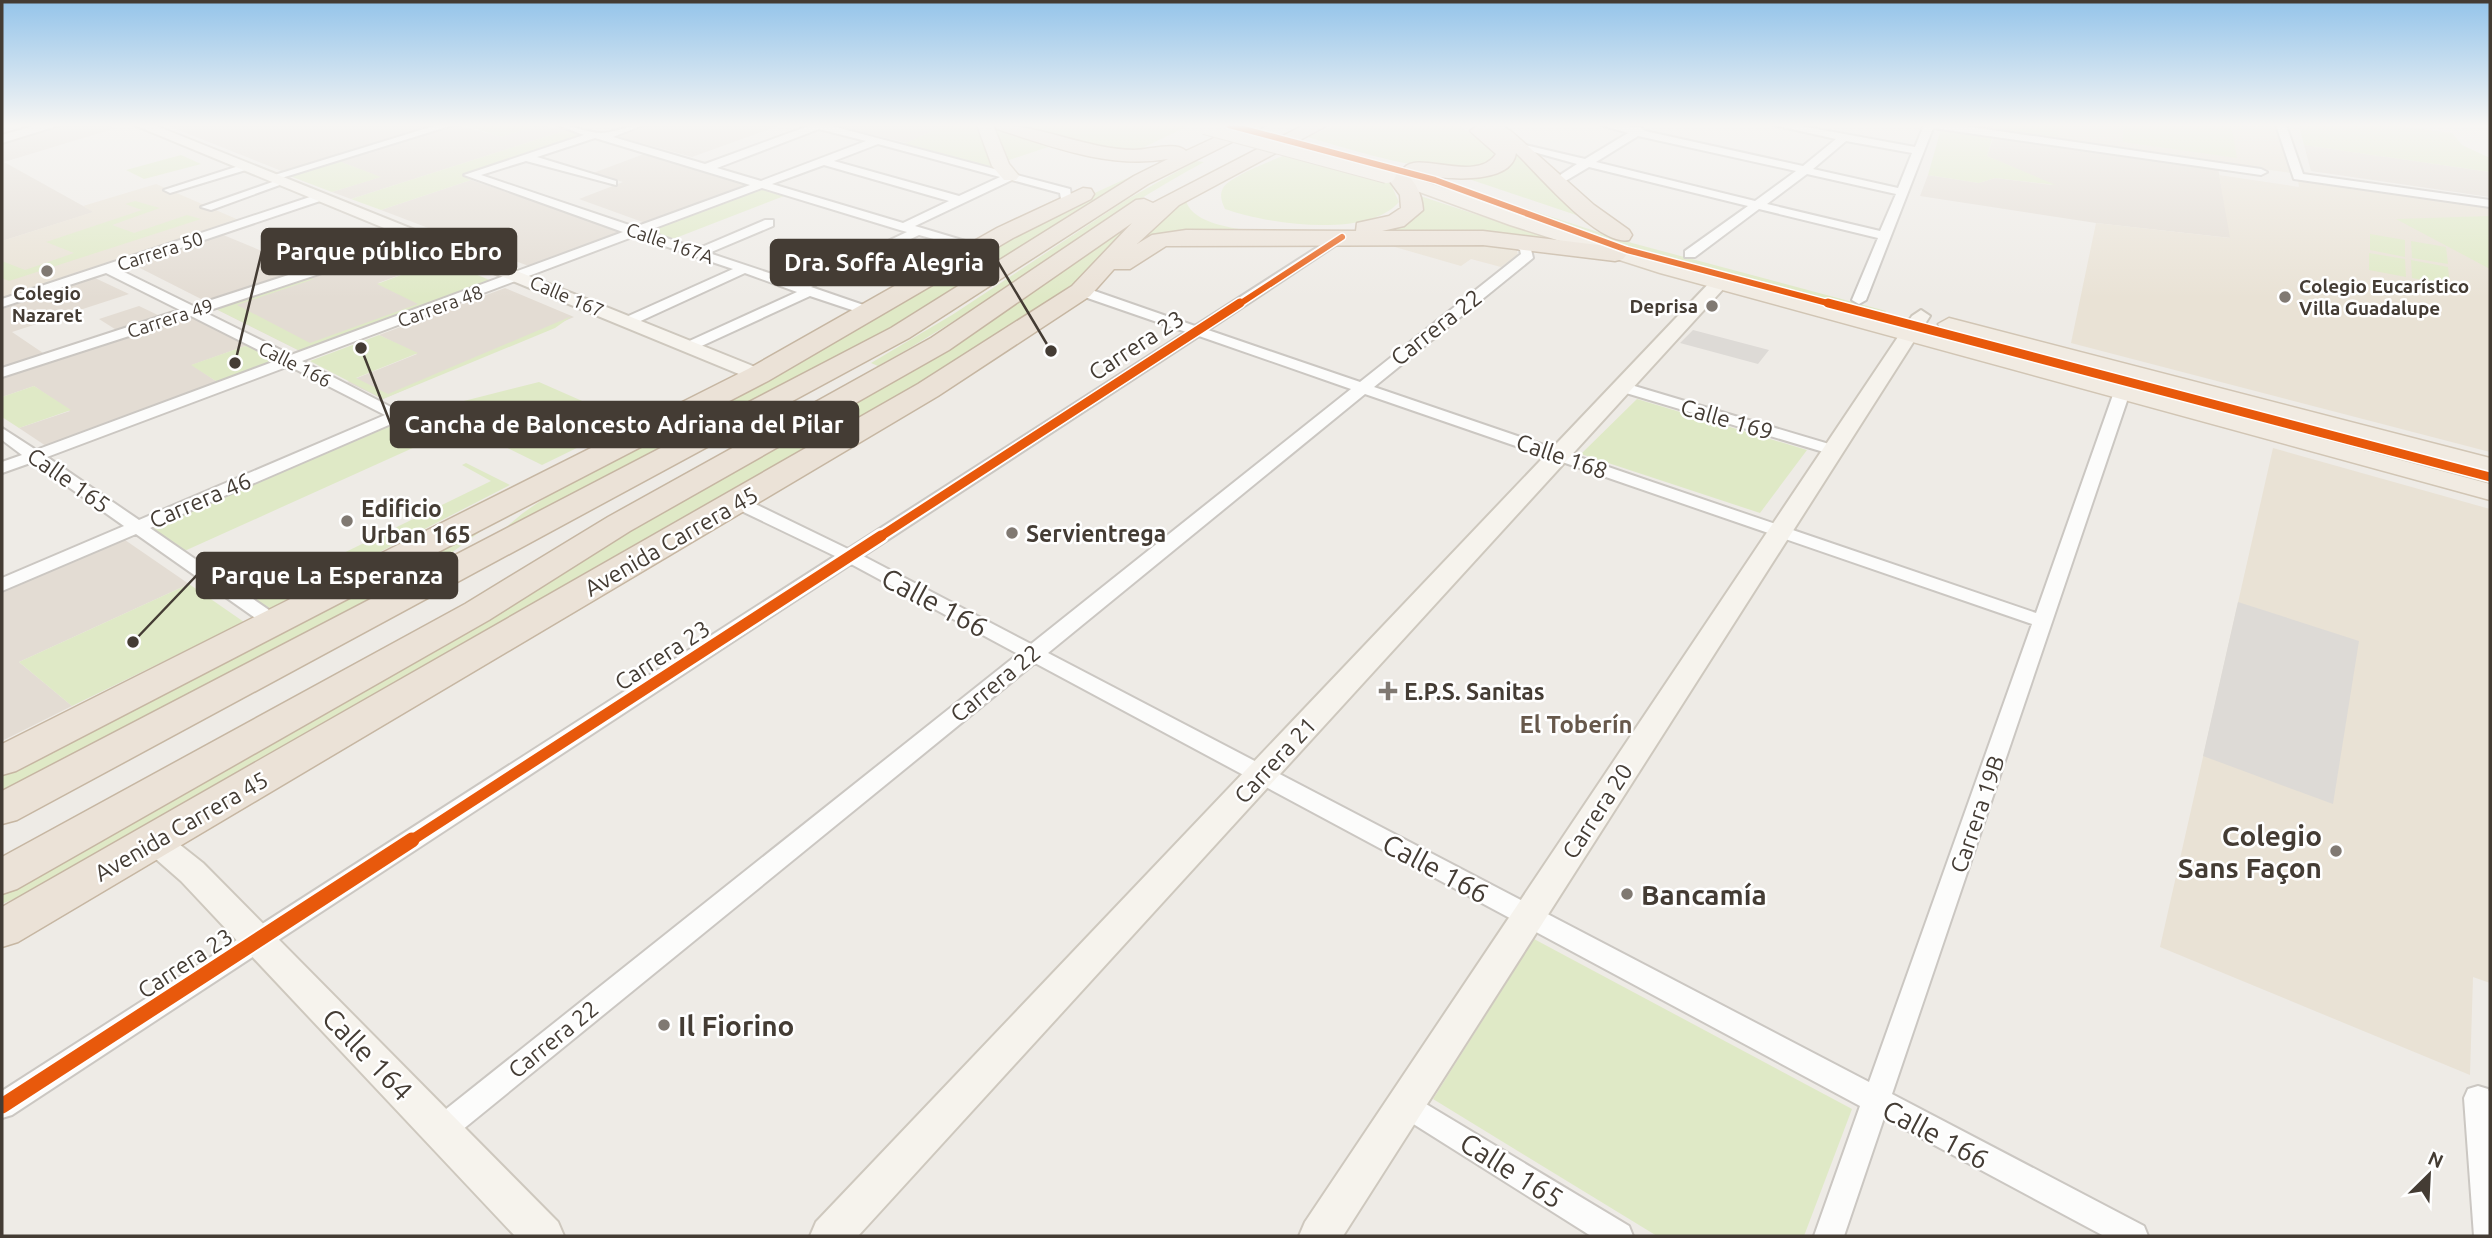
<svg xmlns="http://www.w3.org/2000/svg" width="2492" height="1238" font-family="Ubuntu,sans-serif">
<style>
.residential{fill:#e3dcd3}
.education{fill:#e9e2d5}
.green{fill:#dfe9c6}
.parking{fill:#dddad6}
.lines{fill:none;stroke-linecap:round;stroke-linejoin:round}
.street-casing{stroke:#cbc7c2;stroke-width:4}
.secondary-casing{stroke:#cec8be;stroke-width:4}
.primary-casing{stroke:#d1c5b4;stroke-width:3}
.highway-casing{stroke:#c6b6a2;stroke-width:3}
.street{fill:#fcfcfb;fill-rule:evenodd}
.secondary{fill:#f6f3ed;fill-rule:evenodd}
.primary{fill:#f1ebe2;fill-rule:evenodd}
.highway{fill:#ebe2d7;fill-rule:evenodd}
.primary-bridge-casing{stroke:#d1c5b4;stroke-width:20;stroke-linecap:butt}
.primary-bridge{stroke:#f1ebe2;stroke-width:18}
.cycleway-far3-casing{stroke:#fff;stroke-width:9}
.cycleway-far2-casing{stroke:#fff;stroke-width:12}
.cycleway-far1-casing{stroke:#fff;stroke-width:16}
.cycleway-casing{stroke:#fff;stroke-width:19}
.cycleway-far3{stroke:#e8590c;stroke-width:6}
.cycleway-far2{stroke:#e8590c;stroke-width:9}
.cycleway-far1{stroke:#e8590c;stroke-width:11}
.cycleway{stroke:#e8590c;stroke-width:15}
.poi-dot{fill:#807972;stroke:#fff;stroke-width:2.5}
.labels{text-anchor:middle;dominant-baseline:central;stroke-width:5;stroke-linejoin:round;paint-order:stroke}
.far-street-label{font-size:19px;fill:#443c34;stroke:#fff}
.far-poi-label{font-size:19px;font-weight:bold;fill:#443c34;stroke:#fff;text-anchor:start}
.street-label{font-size:23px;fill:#443c34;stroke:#fff}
.poi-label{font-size:23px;font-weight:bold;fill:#443c34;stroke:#fff;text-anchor:start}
.neighbourhood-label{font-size:24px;font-weight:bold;fill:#67584b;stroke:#fff}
.near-street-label{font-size:28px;fill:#443c34;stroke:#fff}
.near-poi-label{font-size:28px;font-weight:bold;fill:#443c34;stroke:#fff;text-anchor:start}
.leader{fill:none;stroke:#443c34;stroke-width:2.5}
.callout-dot{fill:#443c34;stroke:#fff;stroke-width:2.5}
.callout{fill:#443c34;stroke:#443c34;stroke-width:2.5}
.callout-label{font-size:24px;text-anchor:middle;font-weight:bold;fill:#fff}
</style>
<rect width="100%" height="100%" fill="#eeebe6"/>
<!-- residential -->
<path class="residential" d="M64,125H108L116,128L4,162L94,212L2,241V143Z
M166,125H440L284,172Z
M457,125L501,137L540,125L567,130L351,199L332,192L380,177L338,161Z
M646,125H781L692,157L616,136Z
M834,125H960V126L938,128L907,143Z
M1994,136L2218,168L2231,238L2096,223L1920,196L1928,175L1979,183L1995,178L2053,185L1987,156Z
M2304,145L2490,172V197L2311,171Z
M644,154L748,186L648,224L579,199L623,182L593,173Z
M471,180L626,233L534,268L381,210Z
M221,234L269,254L265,256L299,274L209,303L132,264Z
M406,247L441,260L378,283L424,306L300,351L212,307Z
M95,278L129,294L12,332L46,355L2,369V309Z
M505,288L574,317L383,399L347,382L417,354L379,335Z
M139,306L162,317L118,331L99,319Z
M187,316L248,345L192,365L219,383L46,446L19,428L70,411L34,386L2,397V377Z
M125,540L189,584L19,662L72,706L2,741V592Z"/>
<!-- education -->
<path class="education" d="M1955,125H2276L2291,173L2217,163Z
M2219,175L2299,187L2298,180L2490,207V452L2071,343L2096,223L2230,238Z
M156,184L241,221L2,301V241L93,212L83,206Z
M1458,242L1516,247L1518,255L1501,267L1471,259L1461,266L1381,243Z
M2273,448L2490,509V983L2473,977L2470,1075L2160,947Z"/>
<!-- green -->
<path class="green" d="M465,125H540L501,137Z
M960,125H982L994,167L902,145L938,128Z
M990,125H995L1054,145L1006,161Z
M1020,125H1190L1132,153L1108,152Z
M1337,125H1458L1495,150L1494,155C1466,190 1345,147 1307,137Z
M1478,125H1480L1530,163L1579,216L1454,174L1506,165L1483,128Z
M1996,125H2060L2058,137L1996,128Z
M2123,125H2231L2237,158L2123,142Z
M2299,125H2390L2452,133L2462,145L2490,158V172L2304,145Z
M1941,129L1993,136L1987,156L2056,185L1995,178L1979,183L1928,175Z
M567,130L585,135L462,175L471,180L381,210L351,199Z
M1292,152L1388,178L1399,202C1367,239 1267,224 1225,209C1222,202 1219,196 1223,188C1231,175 1277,159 1292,152Z
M181,155L201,164L144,179L126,170Z
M336,160L381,177L332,192L287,175Z
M1165,161L935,306L480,549L523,513L585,470L1055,211Z
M1196,161L1204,162C1091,223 991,304 878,366L871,363L952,315L1126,200Z
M1430,181L1484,195L1632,243L1886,311L1875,322L1694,273L1424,182Z
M760,189L784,196L673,239L647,230Z
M1417,195L1551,239L1367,233L1395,225Z
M1185,197C1189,223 1229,227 1250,231L1173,235L1120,258Z
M135,201L160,208L112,225L134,233L187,215L201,219L9,281L2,278V261L25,270L74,253L46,242L142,210L125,204Z
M1150,208L1095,271L992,344L44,886L2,904V889L537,590Z
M2490,216V269L2396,219Z
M2370,234L2405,240V257L2370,250Z
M2411,241L2446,247L2448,264L2412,258Z
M2369,253L2405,259L2406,277L2369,270Z
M441,260L492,281L300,351L212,307L311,278L314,279L237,305L310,343L418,304L377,284Z
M2411,260L2448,267L2450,285L2412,278Z
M572,316L555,328L383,399L310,361L379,335L418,353L356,378L388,394Z
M1943,326L2490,472V488L1935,338Z
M248,345L278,361L219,383L191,365Z
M539,382L630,422L542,465L479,434L470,438L429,416L456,403Z
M34,386L71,410L19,428L2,417V397Z
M1637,399L1807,450L1760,513L1581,454Z
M396,418L435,438L180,553L142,526Z
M466,463L510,485L267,610L225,580L249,569L276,586L491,481L462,465Z
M527,497L431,568L2,796V767L280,627Z
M189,584L244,622L72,706L19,662Z
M1534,939L1852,1109L1804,1236H1657L1433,1099Z"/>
<!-- parking -->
<path class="parking" d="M1693,330L1769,350L1758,364L1680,343Z
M2238,602L2359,641L2333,804L2203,756Z"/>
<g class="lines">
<!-- street casing -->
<g class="street-casing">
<path id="street" d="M437,125H453L275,180L265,178Z
M557,125C572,125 591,134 603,133C617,132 628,125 643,125L613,137L705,164L811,125H828L1070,189L1072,202L1062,205L1060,193L1012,180L915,226L982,246V252L919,235L811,287L875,309L877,312L870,316L810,296L695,349H685V343L797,292L745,273L634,324H624V318L733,269L635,236L302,361L414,419L406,424L398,421L150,528L282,619L285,623L282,627H268L136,534L2,591V578L124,526L33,462L2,473V462L22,455L2,440V428L36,450L278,360L191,316L2,377V368L180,310L106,273L2,307V299L319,194L323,196V200L118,269L193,306L414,234H422V240L204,312L291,355L623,232L464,175L584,135ZM819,129L866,141L761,181L717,168ZM595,138L750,185L635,227L481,175L526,161L616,185V181L537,157ZM878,144L1000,177L959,196L834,161ZM824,165L949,201L903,223L772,184ZM762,188L900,230L907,232L799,283L709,253L773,226V220H765L697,249L647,231ZM289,366L385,415L139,520L47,457Z
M1601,125L1640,127L1645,131L1803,166L1836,139L1773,125H1795L1915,147L1924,125H1957L2261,169L2267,172L2261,175L1933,128L1866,300L1859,304L1852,300L1878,238L1759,209L1695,257H1685V251L1748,206L1589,167L1562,183H1554V179L1577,164L1512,146L1517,143L1585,159L1628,133ZM1638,136L1796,171L1755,201L1596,162ZM1846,141L1912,153L1898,188L1813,169ZM1807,174L1896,194L1880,231L1767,204Z
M2276,125H2286L2303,174L2490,200V207L2294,179Z
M245,164L251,167L249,169L170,193L164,190Z
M278,180L288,182L211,210L201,207Z
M1338,234L1348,237L1208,330L1360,382L1521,254L1520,250L1501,240L1507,236L1530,245L1533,258L1374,387L2036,613L2114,392L2117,389H2127L2130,392L1892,1094L2144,1226L2148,1236H2104L1884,1118L1844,1236H1814L1860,1106L1035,663L451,1139L441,1143L431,1139L427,1130L431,1121L1018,654L851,564L12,1115L2,1118V1091L835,556L731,506L728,502L731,498H743L848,549L1186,332L1076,294V288H1086L1195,326ZM1199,336L1351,389L1031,644L863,556ZM1365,394L2032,624L1869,1082L1048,653Z
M1621,382L1839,447L1841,450L1839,453H1827L1616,390V384Z
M2478,1086L2488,1089L2490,1094V1236H2474L2464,1098L2468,1089Z
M1406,1092L1629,1226L1633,1236H1591L1396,1113L1392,1104L1396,1095Z"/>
</g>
<!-- secondary casing -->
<g class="secondary-casing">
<path id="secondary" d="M37,125H60L2,143V135Z
M134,125H154L765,371L768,375L758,381L751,379Z
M1719,278L1728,283L1725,287L858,1236H810L816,1222L1713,279Z
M1921,310L1930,316L1343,1236H1299L1305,1222L1912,316Z
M148,832L179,844L203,863L558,1222L564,1236H515L181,881L157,860L137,852L132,844L137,836Z"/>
</g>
<!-- primary casing -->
<g class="primary-casing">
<path id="primary" d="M977,125H993L1009,164L1019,176L1016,180H1004L992,166Z
M1387,169L1674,265L2490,484V500L1660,273L1510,225L1381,178L1378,174L1381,170Z
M1949,318L2490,458V474L1941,329L1938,324Z"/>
</g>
<!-- highway casing -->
<g class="highway-casing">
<path id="highway" d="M995,125C1042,125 1085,149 1134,150C1148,150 1176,141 1186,151L1242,125H1266L1148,184L909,338L17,820L2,824V791L891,328L1134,176L1168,159C1109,169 1053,147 997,129Z
M1304,125H1328L1179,205L1137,244L1152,235L1186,230L1356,231L1357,223L1389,216L1401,208L1400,195L1386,176L1396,170C1414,174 1422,194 1423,210L1404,226L1382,231H1483L1615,247L1623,249L1627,254L1623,259L1615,261L1483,245L1166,246L1130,269H1114L1090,296L938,396L18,942L2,947V907L918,384L1072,286L1132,223L949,350L630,531L489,620L17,889L2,894V857L465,604L608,517L931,338L1136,200L1144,199L1153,203Z
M1478,125H1501L1512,132L1594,205L1629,230L1632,235L1629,240C1599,247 1538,174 1516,153C1511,189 1430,178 1407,172L1404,168C1418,150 1476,184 1496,154L1470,131Z
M1083,188L1091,189L1094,194L1091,199L1013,238L768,381L16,771L2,775V744L748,369L997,228Z"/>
</g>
<!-- street -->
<use href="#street" class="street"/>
<!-- secondary -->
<use href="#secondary" class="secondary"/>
<!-- primary -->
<use href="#primary" class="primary"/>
<!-- highway -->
<use href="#highway" class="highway"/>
<!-- primary-bridge casing -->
<g class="primary-bridge-casing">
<path id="primary-bridge" d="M1205,125L1387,174"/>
</g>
<!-- primary-bridge -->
<use href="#primary-bridge" class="primary-bridge"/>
<!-- cycleway-far3 casing -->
<g class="cycleway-far3-casing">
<path id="cycleway-far3" d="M1229,125L1435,180L1627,250L1835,305
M1238,305L1342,237"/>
</g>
<!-- cycleway-far2 casing -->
<g class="cycleway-far2-casing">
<path id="cycleway-far2" d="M1828,303L2490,477
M878,538L1240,303"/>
</g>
<!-- cycleway-far1 casing -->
<g class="cycleway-far1-casing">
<path id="cycleway-far1" d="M409,842L881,536"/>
</g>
<!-- cycleway casing -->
<g class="cycleway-casing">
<path id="cycleway" d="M2,1106L412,840"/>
</g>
<!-- cycleway-far3 -->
<use href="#cycleway-far3" class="cycleway-far3"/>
<!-- cycleway-far2 -->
<use href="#cycleway-far2" class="cycleway-far2"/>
<!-- cycleway-far1 -->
<use href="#cycleway-far1" class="cycleway-far1"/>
<!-- cycleway -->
<use href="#cycleway" class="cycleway"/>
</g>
<!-- sky -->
<linearGradient id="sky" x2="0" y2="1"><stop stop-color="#94c4ea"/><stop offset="0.42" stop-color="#f7f6f4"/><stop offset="1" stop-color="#f7f6f4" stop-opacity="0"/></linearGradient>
<rect width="2492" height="298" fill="url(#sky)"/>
<!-- markers -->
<g class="poi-dot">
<circle cx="47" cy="271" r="7"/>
<circle cx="2285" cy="297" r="7"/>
<circle cx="1712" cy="306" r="7"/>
<circle cx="347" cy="521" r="7"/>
<circle cx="1012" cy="533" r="7"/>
<path d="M1384.5 680.5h7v7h7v7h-7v7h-7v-7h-7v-7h7z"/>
<circle cx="2336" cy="851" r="7"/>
<circle cx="1627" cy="894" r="7"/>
<circle cx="664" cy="1025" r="7"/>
</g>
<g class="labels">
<!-- far-street labels -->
<g class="far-street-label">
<text transform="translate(670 243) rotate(19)">Calle 167A</text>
<text transform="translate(160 251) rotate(-18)">Carrera 50</text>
<text transform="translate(567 296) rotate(23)">Calle 167</text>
<text transform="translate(440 306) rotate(-20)">Carrera 48</text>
<text transform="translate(170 318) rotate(-18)">Carrera 49</text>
<text transform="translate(295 364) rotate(27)">Calle 166</text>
</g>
<!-- far-poi labels -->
<g class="far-poi-label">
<text x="2299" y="286">Colegio Eucarístico<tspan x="2299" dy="22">Villa Guadalupe</tspan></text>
<text x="47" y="293" text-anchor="middle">Colegio<tspan x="47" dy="22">Nazaret</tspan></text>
<text x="1698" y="306" text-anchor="end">Deprisa</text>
</g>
<!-- street labels -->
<g class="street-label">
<text transform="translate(1436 327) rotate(-38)">Carrera 22</text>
<text transform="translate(1136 345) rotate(-33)">Carrera 23</text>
<text transform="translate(1727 419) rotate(16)">Calle 169</text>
<text transform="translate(1562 456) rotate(19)">Calle 168</text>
<text transform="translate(69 480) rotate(35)">Calle 165</text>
<text transform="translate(200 500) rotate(-23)">Carrera 46</text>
<text transform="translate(671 541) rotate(-30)">Avenida Carrera 45</text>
<text transform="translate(662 655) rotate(-33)">Carrera 23</text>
<text transform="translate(995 683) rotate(-39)">Carrera 22</text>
<text transform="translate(1275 760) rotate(-47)">Carrera 21</text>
<text transform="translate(1597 811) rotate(-57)">Carrera 20</text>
<text transform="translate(1977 814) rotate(-71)">Carrera 19B</text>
<text transform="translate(181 826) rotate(-30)">Avenida Carrera 45</text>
<text transform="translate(185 963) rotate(-33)">Carrera 23</text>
<text transform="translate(553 1039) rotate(-39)">Carrera 22</text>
</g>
<!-- poi labels -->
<g class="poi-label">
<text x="361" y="508">Edificio<tspan x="361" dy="26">Urban 165</tspan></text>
<text x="1026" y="533">Servientrega</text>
<text x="1404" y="691">E.P.S. Sanitas</text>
</g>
<!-- neighbourhood labels -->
<g class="neighbourhood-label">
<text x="1576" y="724">El Toberín</text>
</g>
<!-- near-street labels -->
<g class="near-street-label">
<text transform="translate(935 602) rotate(28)">Calle 166</text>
<text transform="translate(1436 868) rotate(28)">Calle 166</text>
<text transform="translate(368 1054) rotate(46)">Calle 164</text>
<text transform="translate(1936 1134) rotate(28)">Calle 166</text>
<text transform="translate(1512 1170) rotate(32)">Calle 165</text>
</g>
<!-- near-poi labels -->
<g class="near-poi-label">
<text x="2322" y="835" text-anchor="end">Colegio<tspan x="2322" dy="32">Sans Façon</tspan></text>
<text x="1641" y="894">Bancamía</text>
<text x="678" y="1025">Il Fiorino</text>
</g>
</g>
<!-- callouts -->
<path class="leader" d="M235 363L262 251M1051 351L998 262M361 348L391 425M133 642L197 575"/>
<g class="callout-dot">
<circle cx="235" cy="363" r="7"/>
<circle cx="1051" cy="351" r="7"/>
<circle cx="361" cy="348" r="7"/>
<circle cx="133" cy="642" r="7"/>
</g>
<g class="callout">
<rect x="262" y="229" width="254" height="45" rx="7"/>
<rect x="771" y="240" width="227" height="45" rx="7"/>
<rect x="391" y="402" width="467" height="45" rx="7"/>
<rect x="197" y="553" width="260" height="45" rx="7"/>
</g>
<g class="callout-label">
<text x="389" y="260">Parque público Ebro</text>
<text x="884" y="271">Dra. Soffa Alegria</text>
<text x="624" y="433">Cancha de Baloncesto Adriana del Pilar</text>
<text x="327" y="584">Parque La Esperanza</text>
</g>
<!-- border -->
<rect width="2492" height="1238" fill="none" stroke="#443c34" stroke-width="7"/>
<!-- north arrow -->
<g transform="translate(2429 1175) rotate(24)" stroke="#ffffff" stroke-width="5" paint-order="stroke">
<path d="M0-5L12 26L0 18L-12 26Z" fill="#443c34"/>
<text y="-10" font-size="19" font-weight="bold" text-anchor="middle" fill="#443c34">N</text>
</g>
</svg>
